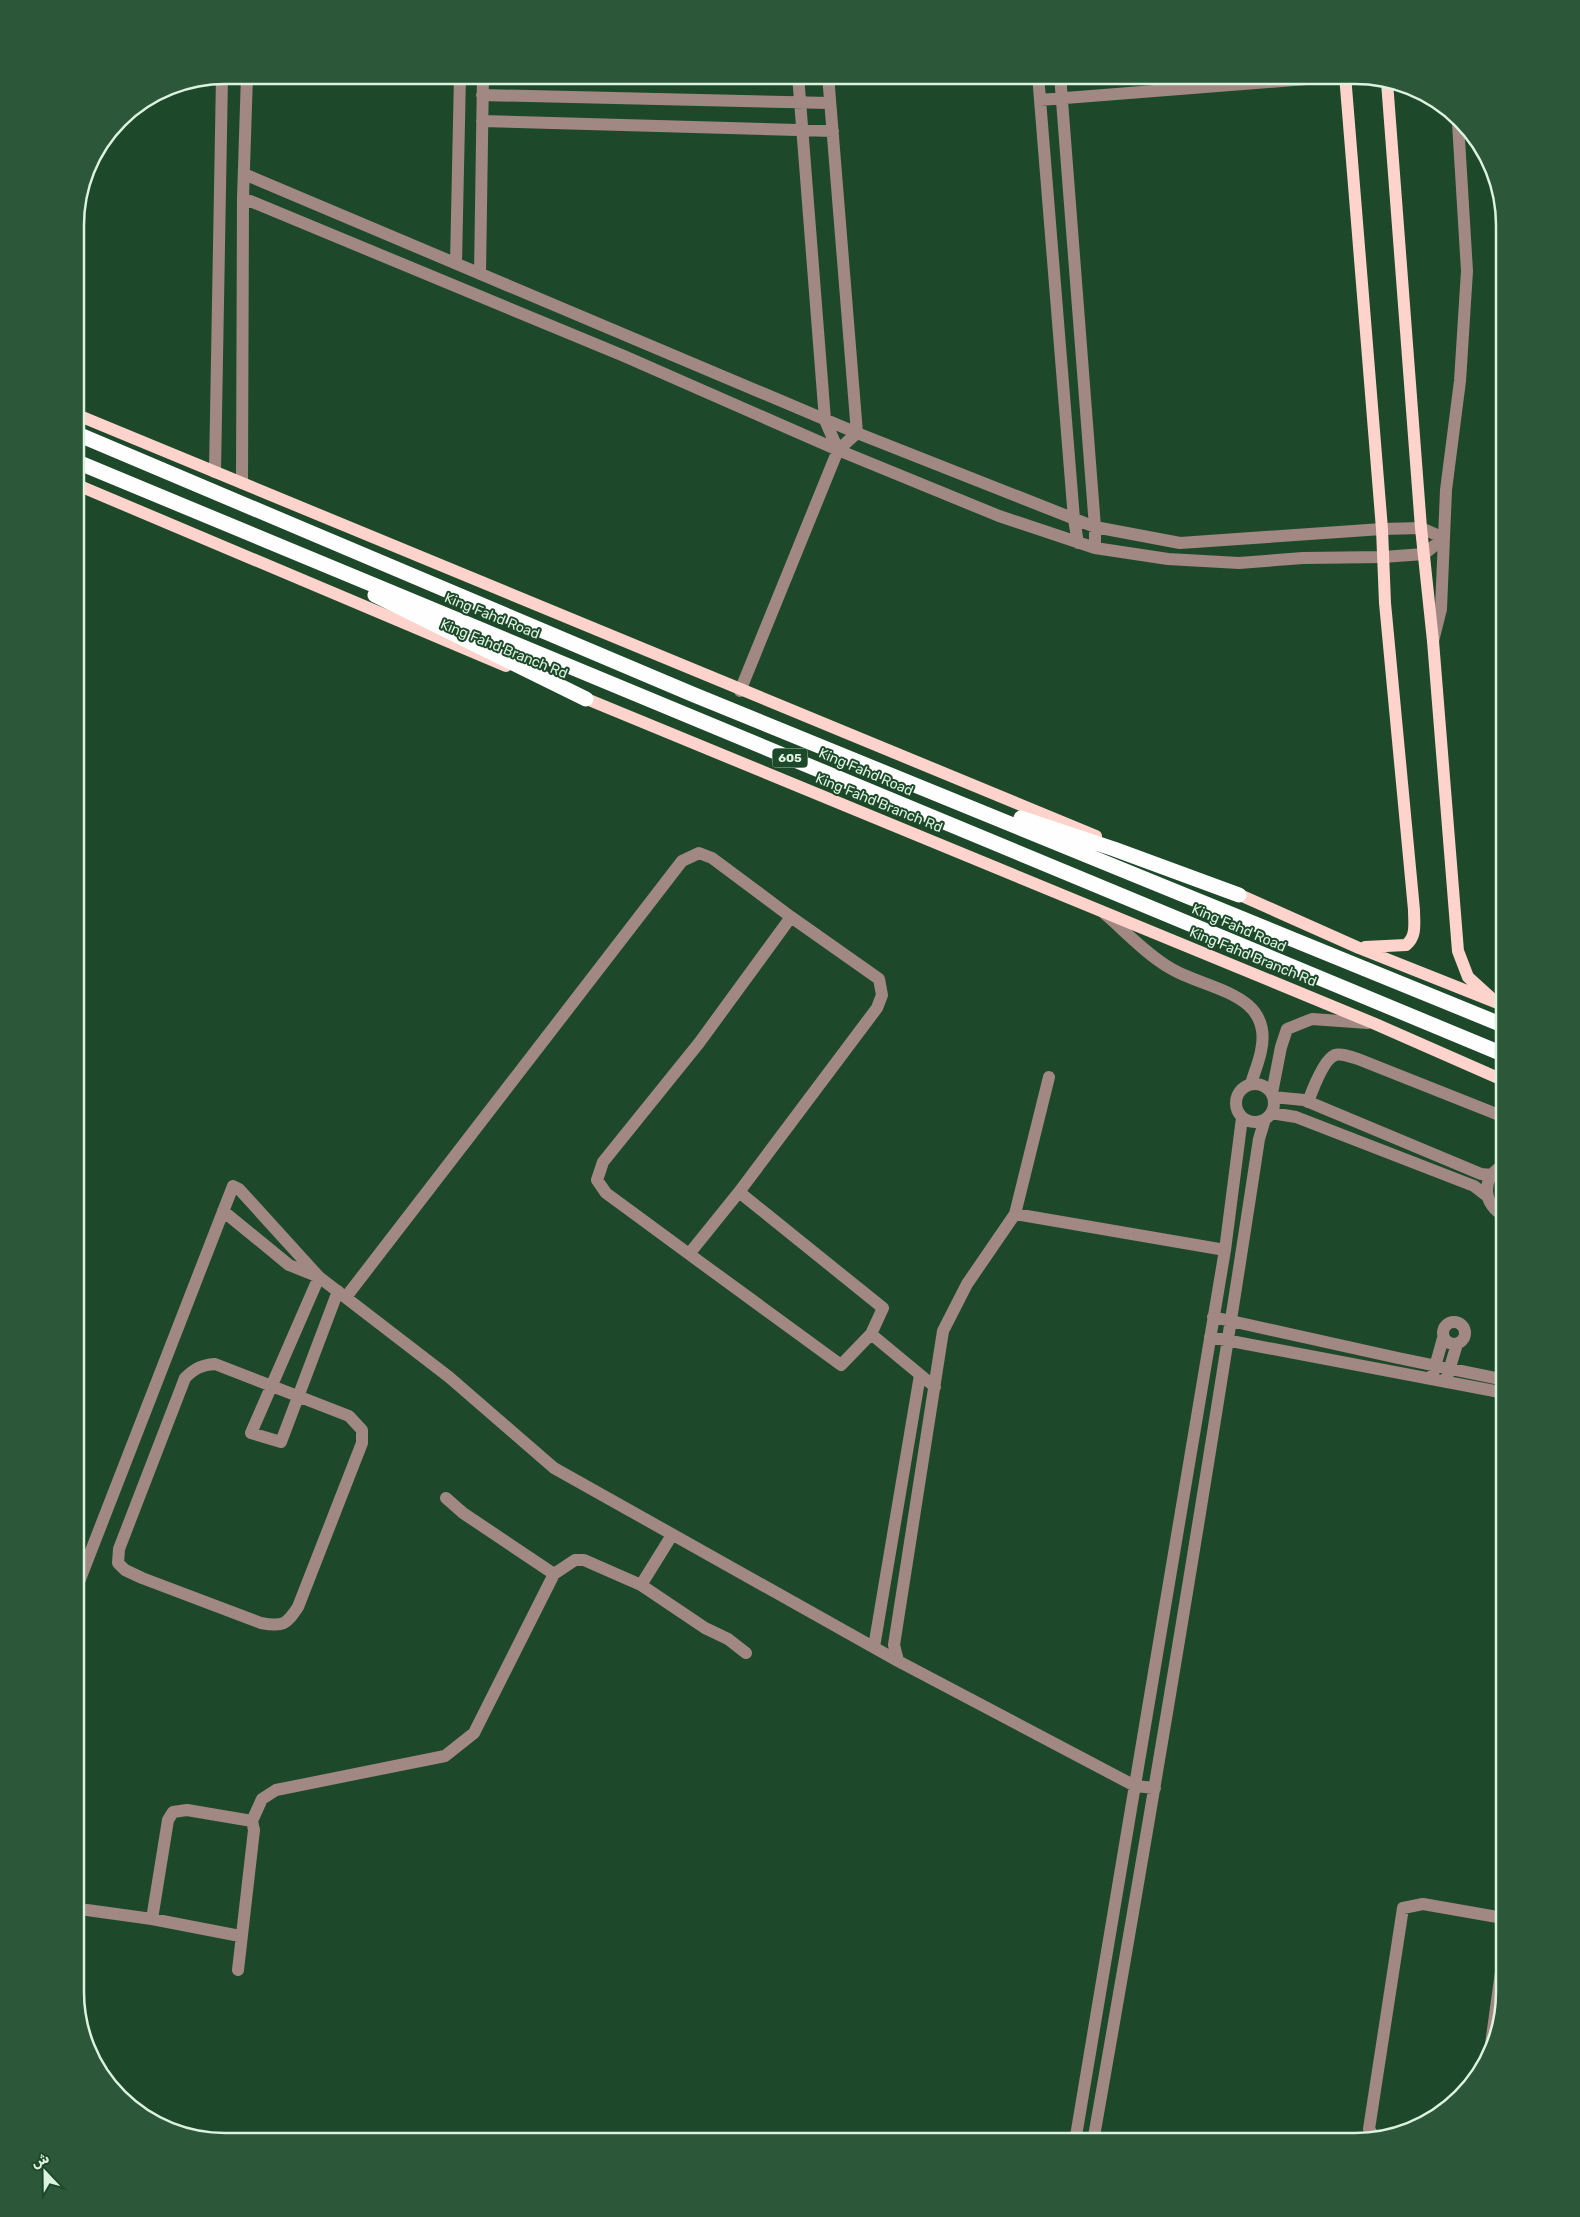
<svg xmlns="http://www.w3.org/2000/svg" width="1580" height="2217" font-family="Rubik,Cairo,sans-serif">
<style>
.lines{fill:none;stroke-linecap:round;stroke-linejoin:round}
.minor{stroke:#a28883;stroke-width:12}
.major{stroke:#fdd3cb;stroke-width:12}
.highway{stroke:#fefefe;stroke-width:15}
.labels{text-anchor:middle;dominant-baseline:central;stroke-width:4;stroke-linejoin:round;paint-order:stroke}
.shield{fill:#1d492a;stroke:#a3c0a9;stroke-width:1}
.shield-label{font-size:12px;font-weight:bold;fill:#dcf3e0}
.street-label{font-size:14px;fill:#dcf3e0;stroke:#1d492a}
.rim{fill:none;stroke:#dcf3e0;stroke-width:2.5}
</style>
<rect width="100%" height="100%" fill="#1d492a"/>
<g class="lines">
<!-- minor -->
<path class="minor" d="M798,75L825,420L838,450
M1038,75L1074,519L1078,543
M1060,75L1095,527V548
M482,95L830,103
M1040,100L1345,76
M482,121L833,131
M243,198L624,356L838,450L999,516L1095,548L1168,559L1239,563L1303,558L1383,557L1424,554L1444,538L1421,528L1382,529L1180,543L1095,527L857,433L244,174
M456,263L460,75
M480,274L483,75
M215,472L222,76
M242,483L243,198L247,75
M1433,641L1441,609L1446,490L1460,381L1467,271L1458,123
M740,691L838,450L857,433L828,75
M1105,914C1126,932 1146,954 1170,968C1206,990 1274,992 1261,1051C1259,1062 1254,1073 1251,1084
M1236 1103a19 19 0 1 1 38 0a19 19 0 1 1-38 0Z
M1272,1093L1281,1047L1287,1029L1312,1019L1368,1023
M1273,1097L1304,1100L1481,1174L1492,1175
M1308,1102C1312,1091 1324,1059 1335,1055C1341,1053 1352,1057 1358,1059L1499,1115
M1271,1113L1296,1117L1474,1186L1487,1196
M739,1192L883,1308L871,1334
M223,1211L289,1265L319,1277L251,1433L281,1442L338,1291
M1015,1214L1049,1077
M1505,1216C1482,1206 1480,1175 1505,1165
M689,1254L606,1193L597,1180L603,1162L699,1043L791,917
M346,1297L682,861L699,853L712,858L791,917L879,979L882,995L877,1008L739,1192L689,1254L841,1365L871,1334L935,1387
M1213,1317L1398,1358L1505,1380
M1443 1333a11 11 0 1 1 22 0a11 11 0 1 1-22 0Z
M1210,1337L1505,1393
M215,1364L349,1416L362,1430V1443L298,1607C286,1625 283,1627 261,1623L142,1578L125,1570L118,1563L119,1549L185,1378C195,1368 202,1365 215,1364Z
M1433,1374L1443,1338
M1447,1377L1457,1344
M446,1498L463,1513L554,1574
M641,1585L672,1535
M75,1592L233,1186L239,1189L319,1277L449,1377L554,1468L898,1661
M874,1647L920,1375
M1155,1788L1135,1786L898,1661L894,1645L943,1331L967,1284L1015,1214L1225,1250
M87,1910L152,1919L240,1936
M152,1919L168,1820L173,1812L187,1810L252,1821
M238,1970L254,1830L252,1821L262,1799L276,1790L445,1756L474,1733L554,1574L575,1560H584L641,1585L705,1628L728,1639L746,1653
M1491,2044L1505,1943
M1374,2137L1369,2129L1403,1908L1423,1904L1503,1918L1505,1922
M1075,2142L1225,1250L1242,1118
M1093,2142C1152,1808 1208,1474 1259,1139L1265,1119"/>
<!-- major -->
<path class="major" d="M1345,75L1382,529L1385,603L1414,910C1414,924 1417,936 1406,945L1365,947
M1387,82L1421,528L1433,641L1458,951L1468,977L1490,997
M75,414L1096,836
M75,484L506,666
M577,695L1373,1023L1505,1081
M1231,891L1359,948L1505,1006"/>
<!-- highway -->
<path class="highway" d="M75,433L692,694L1505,1026
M75,461L1505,1055
M375,595L586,699
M1021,818L1114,849L1239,895"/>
</g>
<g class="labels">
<!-- shield labels -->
<rect class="shield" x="772.5" y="748.5" width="35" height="19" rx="4"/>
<g class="shield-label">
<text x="790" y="758">605</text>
</g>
<!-- street labels -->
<g class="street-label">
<text transform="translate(492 616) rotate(22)">King Fahd Road</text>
<text transform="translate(504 649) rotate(22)">King Fahd Branch Rd</text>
<text transform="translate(866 772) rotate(23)">King Fahd Road</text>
<text transform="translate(879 803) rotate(22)">King Fahd Branch Rd</text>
<text transform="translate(1239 928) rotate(23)">King Fahd Road</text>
<text transform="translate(1253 957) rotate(22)">King Fahd Branch Rd</text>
</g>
</g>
<!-- crop -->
<path d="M0 0H1580V2217H0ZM225 84H1355A141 141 0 0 1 1496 225V1992A141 141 0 0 1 1355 2133H225A141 141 0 0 1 84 1992V225A141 141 0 0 1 225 84Z" fill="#2c5739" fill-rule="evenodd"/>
<path class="rim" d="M225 84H1355A141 141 0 0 1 1496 225V1992A141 141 0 0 1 1355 2133H225A141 141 0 0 1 84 1992V225A141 141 0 0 1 225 84Z"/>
<!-- north arrow -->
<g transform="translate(45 2172) rotate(338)" stroke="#1d492a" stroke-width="4" paint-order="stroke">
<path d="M0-4L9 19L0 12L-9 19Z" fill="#dcf3e0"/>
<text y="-8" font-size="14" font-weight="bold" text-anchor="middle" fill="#dcf3e0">ش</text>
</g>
</svg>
